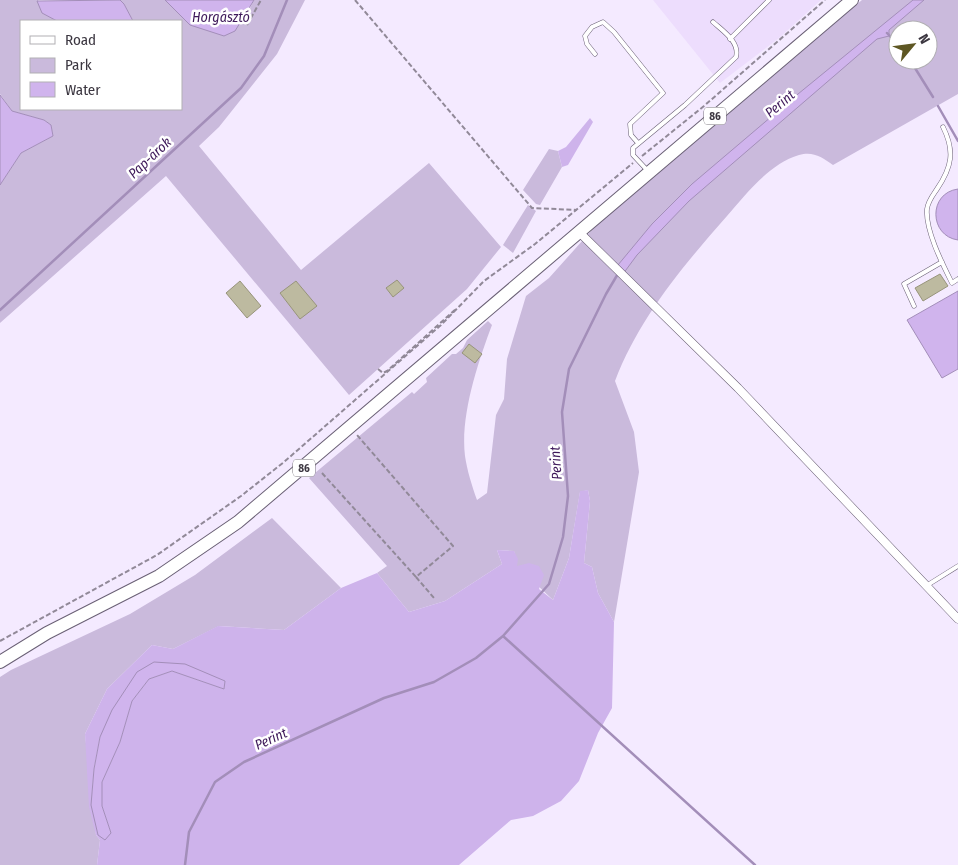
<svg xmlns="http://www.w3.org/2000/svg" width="958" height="865" font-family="'Fira Sans Condensed',sans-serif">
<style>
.built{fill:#edddfd}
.green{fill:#cabadc;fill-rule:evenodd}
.forest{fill:#ceb3eb;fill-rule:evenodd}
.water{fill:#d0b4ed;stroke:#a38eb9}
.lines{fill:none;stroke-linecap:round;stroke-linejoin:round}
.stream{stroke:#a38eb9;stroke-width:2.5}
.building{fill:#bdbaa0;stroke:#97947b}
.lane-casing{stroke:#6a6075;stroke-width:5}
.street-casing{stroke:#6a6075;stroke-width:9}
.primary-casing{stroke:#6a6075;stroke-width:14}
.path{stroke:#918998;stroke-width:2;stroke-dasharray:5 2.5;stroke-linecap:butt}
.lane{stroke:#fff;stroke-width:4}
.street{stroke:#fff;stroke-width:8}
.primary{stroke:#fff;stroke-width:12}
.labels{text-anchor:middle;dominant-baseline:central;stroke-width:5;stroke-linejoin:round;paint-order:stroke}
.shield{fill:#fff;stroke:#767279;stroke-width:1}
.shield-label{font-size:11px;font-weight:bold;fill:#3b3640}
.water-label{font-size:14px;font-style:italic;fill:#3e195a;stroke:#fff}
</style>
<rect width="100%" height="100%" fill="#f4eaff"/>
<!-- built -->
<path class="built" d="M653,0H821L779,38L720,83Z"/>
<!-- green -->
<path class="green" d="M0,0H38L43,13L57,21H21V109H181V21H133L124,4L120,0H165L190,25L244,20L254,0H305L277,54L219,127L199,146L301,270L429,163L501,247L467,289L349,395L166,176L0,323V185L21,153L53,136L51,125L44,120L12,111L0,94Z
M862,0H958V94L833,165C822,157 813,151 799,155C769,164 746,194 727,216C683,266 639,318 615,381L634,432L639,472L614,622L598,593L592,567L584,563L590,501L588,490L580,492L569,558L553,600L517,566L514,551L497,550L502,564L445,601L409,612L377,573L387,566L309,478L412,392L414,394L427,382L426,378L452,354H456L463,348L467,340L488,321L492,325C478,362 460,416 465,456C467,470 472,486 477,500L487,493L496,415L504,399L507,359L526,296L549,278L600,221ZM898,30H928V60H898Z
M549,149L558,151L562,167L540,205L536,204L523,190Z
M528,205L536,211L513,253L503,245Z
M272,518L341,588L284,630L219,626L173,649L152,645L107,689L85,734L96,835L100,840L97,865H0V677L11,670L130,614L195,575Z"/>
<!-- forest -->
<path class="forest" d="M590,118L593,122L568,165L562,167L558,151L566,147Z
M588,490L590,501L584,563L592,567L598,593L614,622L612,708L598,733L579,781L561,801L533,816L511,820L459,865H97L100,840L96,835L89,807L85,734L107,689L152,645L173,649L218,626L284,630L341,588L377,573L409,612L445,601L502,564L497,550L514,551L518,559L517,566L529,563L539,566L544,575L539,589L553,600L569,558L580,491ZM154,662L225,681L224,689L172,671L149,679L132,701L120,742L102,782V806L111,833L91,805L94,768L100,737Z"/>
<!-- water -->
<path class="water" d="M120,0L124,4L133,21H57L42,13L37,1Z
M165,0H254L235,31L224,36L190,25Z
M913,0H924L889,30V36L877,39L689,201L637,255L620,278L613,271L652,224L692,184L798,94Z
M0,95L12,111L44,120L51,125L53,136L21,153L0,185Z
M958,189V240C929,236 928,193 958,189Z
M958,291V369L942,378L907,320Z
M154,662L185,664L225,681L224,689L172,671L149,679L132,701L120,742L102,782V806L111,833L105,840L98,835L91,805L94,769L100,737L112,710L137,672Z"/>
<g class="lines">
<!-- stream -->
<path class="stream" d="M887,33L898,45
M910,60L933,97
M938,106L958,141
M0,310L241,88L264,56L287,0
M503,636L755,865
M185,865L189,832L215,782L244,762L384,698L434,682L476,658L503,636L549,584L563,537L568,496L562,412L569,369L606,294L619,272"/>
</g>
<!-- building -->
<path class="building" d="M940,274L948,286L923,301L915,288Z
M397,280L404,288L393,297L386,288Z
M240,281L261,306L247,318L226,293Z
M296,281L317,306L300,319L280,293Z
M469,344L482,354L475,363L462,353Z"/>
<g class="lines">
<!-- lane casing -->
<g class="lane-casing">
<path id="lane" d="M730,39L769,0
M595,54L587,44L585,36L592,27L603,22L614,32L663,93L630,124L631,135L638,143
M943,127C955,151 952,167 937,189C933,195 928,201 927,209C925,230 943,265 952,283L958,279
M647,170L633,155V148L685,105L736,57C740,42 723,31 713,22
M914,306L904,284L942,262
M926,586L958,566"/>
</g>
<!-- street casing -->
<g class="street-casing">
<path id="street" d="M579,232L738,388L958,619"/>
</g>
<!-- primary casing -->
<g class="primary-casing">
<path id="primary" d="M0,662L47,633L159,576L238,522L852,0"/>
</g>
<!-- path -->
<path class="path" d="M355,0L532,208L577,210
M247,25L261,0
M642,156L704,106L825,0
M378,369L383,373L387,371L457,308
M322,473L416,577L453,546L357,435
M416,577L434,598
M0,641L157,555L241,496L284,462L441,325L484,281L535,244L633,163"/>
<!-- lane -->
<use href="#lane" class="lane"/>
<!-- street -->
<use href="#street" class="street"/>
<!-- primary -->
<use href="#primary" class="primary"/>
</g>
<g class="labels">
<!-- shield labels -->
<g class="shield">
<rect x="704" y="107.5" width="22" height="17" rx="4"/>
<rect x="293" y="459.5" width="22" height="17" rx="4"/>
</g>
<g class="shield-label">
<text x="715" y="116">86</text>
<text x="304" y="468">86</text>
</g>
<!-- water labels -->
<g class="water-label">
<text x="221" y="17">Horgásztó</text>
<text transform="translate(780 104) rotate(-40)">Perint</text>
<text transform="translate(150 158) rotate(-43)">Pap-árok</text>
<text transform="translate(556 463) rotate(-94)">Perint</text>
<text transform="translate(271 739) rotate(-24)">Perint</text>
</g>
</g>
<!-- legend -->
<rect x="20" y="20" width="162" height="90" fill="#ffffff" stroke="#b1afb3"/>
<rect x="30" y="36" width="25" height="8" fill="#ffffff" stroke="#b1afb3"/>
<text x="65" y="45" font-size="15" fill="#3b3640">Road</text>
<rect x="30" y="58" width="25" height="15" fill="#cabadc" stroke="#b1afb3"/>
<text x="65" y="70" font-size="15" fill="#3b3640">Park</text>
<rect x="30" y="82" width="25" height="15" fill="#d0b4ed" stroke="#b1afb3"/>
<text x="65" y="95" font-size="15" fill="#3b3640">Water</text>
<!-- north arrow -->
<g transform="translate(913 45) rotate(61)"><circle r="24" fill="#ffffff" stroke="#b1afb3"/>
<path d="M0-4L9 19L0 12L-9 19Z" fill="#5e5723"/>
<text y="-8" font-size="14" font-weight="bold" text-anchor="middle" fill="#3b3640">N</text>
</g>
</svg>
